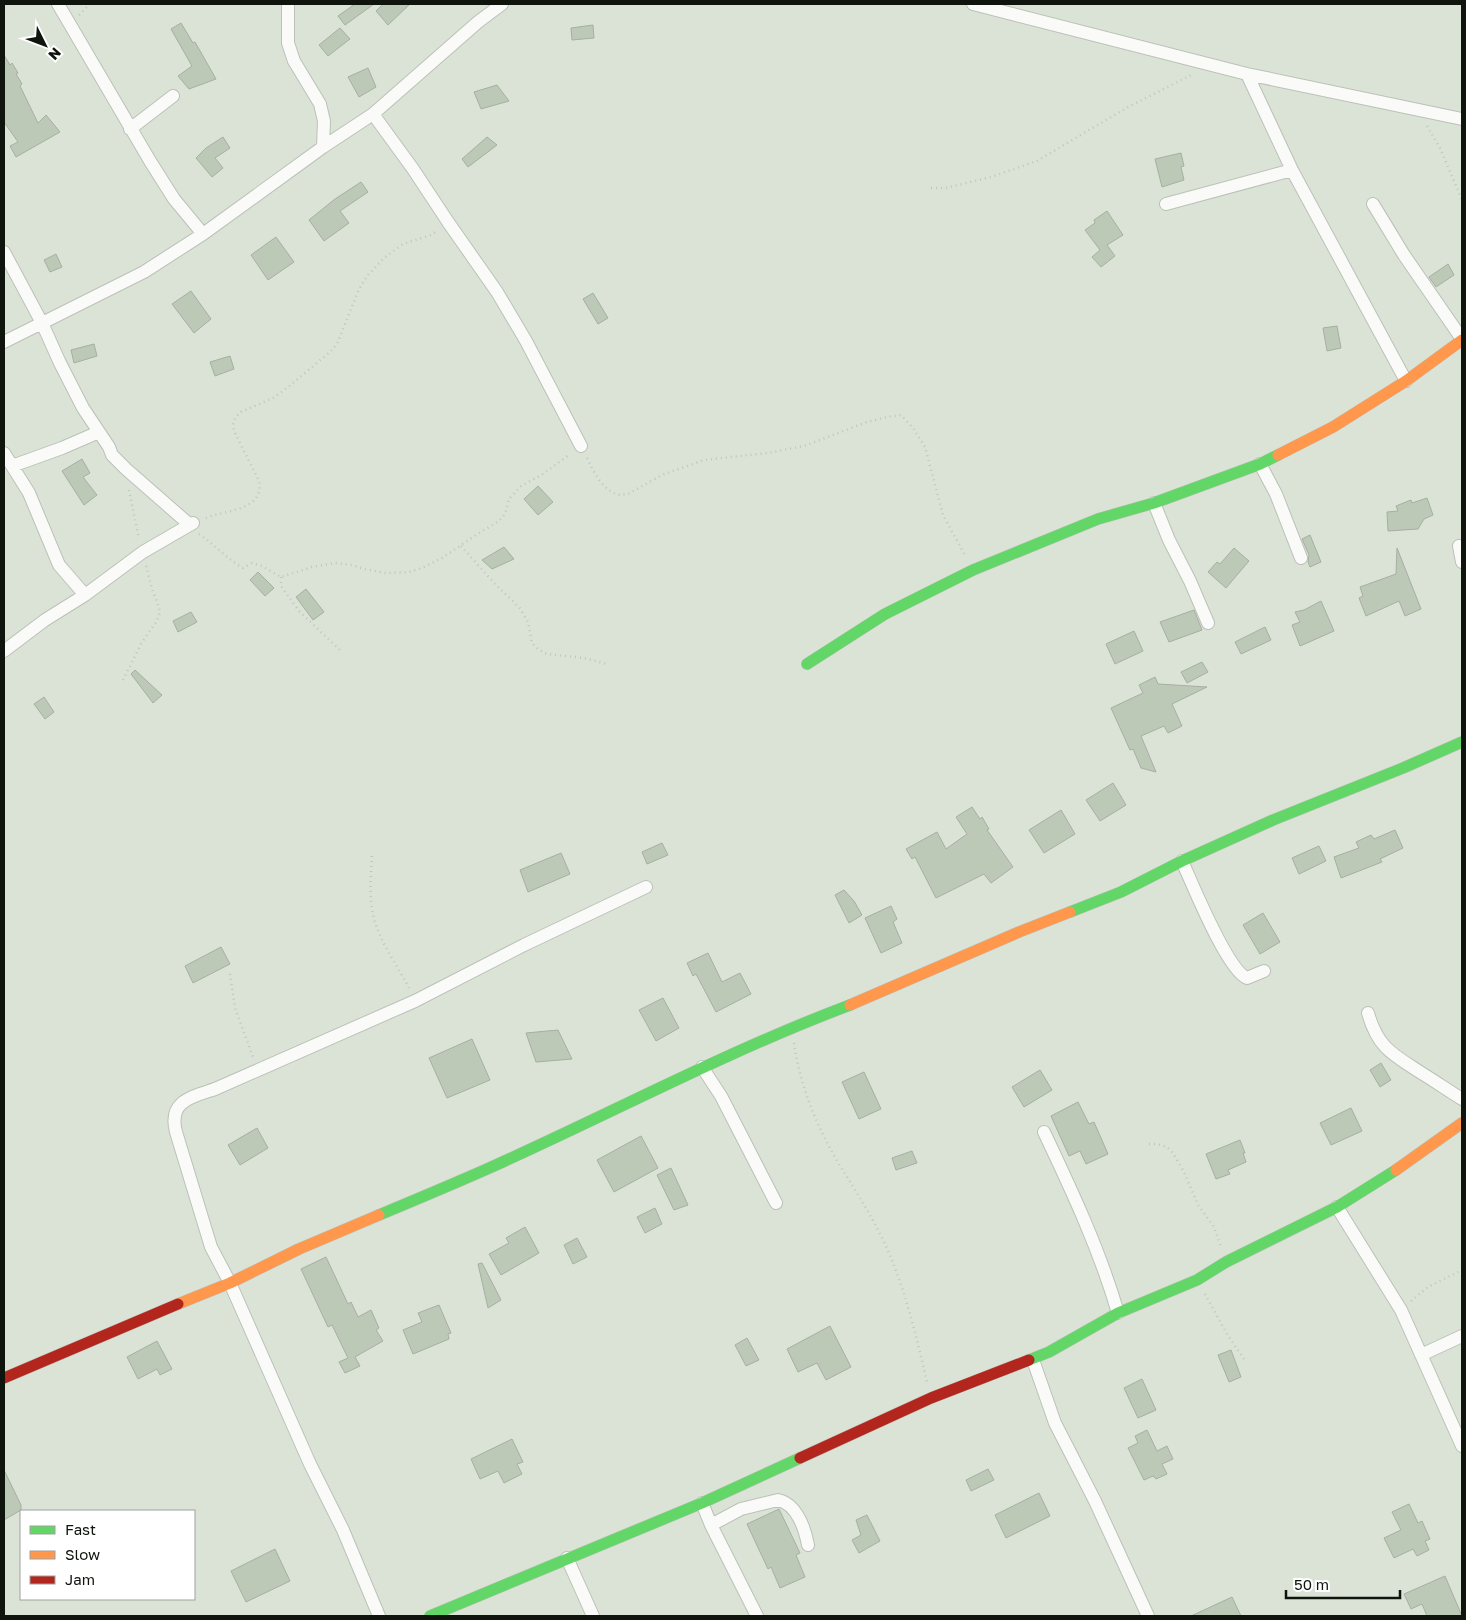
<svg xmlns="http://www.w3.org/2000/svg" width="1466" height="1620" font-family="'Golos Text',sans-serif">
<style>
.building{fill:#bdc9b7;stroke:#a7aea4}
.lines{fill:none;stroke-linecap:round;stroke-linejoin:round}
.street-casing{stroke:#bbc1b8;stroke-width:14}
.fast-casing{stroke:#bbc1b8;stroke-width:12}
.slow-casing{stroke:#bbc1b8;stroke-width:12}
.jam-casing{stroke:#bbc1b8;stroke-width:12}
.path{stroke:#c2c4c0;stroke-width:2.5;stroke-dasharray:1 4;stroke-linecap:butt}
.street{stroke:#fafbf9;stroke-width:12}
.fast{stroke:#63d668;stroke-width:11}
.slow{stroke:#ff974d;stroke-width:11}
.jam{stroke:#b3261e;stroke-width:11}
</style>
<rect width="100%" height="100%" fill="#dbe3d7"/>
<!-- building -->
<path class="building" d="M355,4H374L345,25L338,16Z
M383,4H410L388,25L376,11Z
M181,23L193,43L195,42L216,79L189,89L178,76L192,66L171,29Z
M593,25L594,38L572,40L571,28Z
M340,28L350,39L328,56L319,45Z
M4,55L10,65L12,63L18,73L16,74L22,84L20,86L38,123L46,115L60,132L16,157L10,146L18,142L4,122Z
M368,68L376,87L359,97L348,77Z
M497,85L509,101L481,109L474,92Z
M223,137L230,148L215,158L223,168L212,177L196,158L206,148Z
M487,137L497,145L468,167L462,159Z
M1181,153L1184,166L1181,167L1184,180L1162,187L1155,159Z
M361,182L368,192L340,211L349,223L324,241L309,220L335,199Z
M1107,211L1123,235L1107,245L1115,256L1101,267L1092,257L1100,250L1085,230L1095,223L1094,220Z
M276,237L294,262L268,280L251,255Z
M56,254L62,267L50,272L44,260Z
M1448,264L1454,275L1436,287L1429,277Z
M191,291L211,319L194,333L172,304Z
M593,293L608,318L598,324L583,299Z
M1337,326L1341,348L1327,351L1323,328Z
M94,344L97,356L74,363L71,350Z
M230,356L234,369L215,376L210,362Z
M82,459L90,473L83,477L97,495L84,505L62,471Z
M538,486L553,502L538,515L524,499Z
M1427,498L1433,515L1424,519L1418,529L1388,531L1387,512L1398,511L1396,506L1411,500L1412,503Z
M1310,535L1321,562L1310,567L1308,562L1309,555L1302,539Z
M504,547L514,559L492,569L482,560Z
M1234,548L1249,561L1226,588L1208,572L1217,562L1220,564Z
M1397,548L1421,609L1405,616L1399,601L1366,616L1359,598L1363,596L1360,587L1396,574Z
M258,572L274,588L265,596L250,580Z
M306,589L324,612L313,620L296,597Z
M1321,601L1334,631L1300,646L1292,625L1300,622L1295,612L1304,610Z
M1194,610L1202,630L1169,642L1160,622Z
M191,612L197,622L178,632L173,621Z
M1265,627L1271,640L1241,654L1235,642Z
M1134,631L1143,651L1115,664L1106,644Z
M1202,662L1208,672L1187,683L1181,672Z
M135,670L162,695L153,703L131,674Z
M1155,677L1158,684L1207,687L1172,704L1182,726L1168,733L1164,726L1141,736L1156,772L1141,768L1133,749L1130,750L1111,708L1143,693L1139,685Z
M44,697L54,712L45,719L34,704Z
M1113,783L1126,805L1100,821L1086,800Z
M972,807L980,819L982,817L989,829L987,830L1013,867L991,883L984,874L936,898L915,857L912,859L906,849L937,832L946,849L967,834L956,817Z
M1061,810L1075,834L1044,853L1029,830Z
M1395,830L1403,848L1380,859L1382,862L1341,878L1334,857L1359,848L1356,842L1371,835L1374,839Z
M662,843L668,855L647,864L642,852Z
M1319,846L1326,861L1299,874L1292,858Z
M561,853L570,874L528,892L520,870Z
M844,890L854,901L862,915L849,923L835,895Z
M891,906L897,919L893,922L902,943L881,953L865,918Z
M1263,913L1280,942L1260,954L1243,925Z
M221,947L230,964L193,983L185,966Z
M708,953L722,982L740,973L751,994L716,1012L696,974L693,976L687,963Z
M663,998L679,1028L656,1041L639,1010Z
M558,1030L572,1059L536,1062L526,1033Z
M472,1039L490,1080L447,1098L429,1058Z
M1381,1063L1391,1080L1380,1087L1370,1070Z
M1040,1070L1052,1090L1024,1107L1012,1087Z
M864,1072L881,1109L859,1119L842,1082Z
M1078,1102L1089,1124L1094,1122L1108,1154L1086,1164L1080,1151L1069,1156L1051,1116Z
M1351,1108L1362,1131L1331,1145L1320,1123Z
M257,1128L268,1148L240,1165L228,1145Z
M641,1136L658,1168L614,1192L597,1160Z
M1240,1140L1245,1153H1243L1246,1162L1228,1170L1230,1174L1216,1179L1206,1154Z
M912,1151L917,1163L896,1170L892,1158Z
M671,1168L688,1205L674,1210L657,1175Z
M655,1208L662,1224L645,1233L637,1217Z
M525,1227L539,1253L501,1275L489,1254L509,1243L506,1238Z
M577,1238L587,1257L573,1264L564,1245Z
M326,1257L348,1304L351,1302L358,1317L371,1310L379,1328L376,1330L383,1341L355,1357L360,1366L345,1373L339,1362L348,1358L332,1325L328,1327L301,1269Z
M482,1263L501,1300L488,1308L478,1264Z
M439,1305L451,1333L448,1334L449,1339L413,1354L403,1330L422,1322L418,1313Z
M830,1326L851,1367L826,1380L817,1363L798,1372L787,1349Z
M747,1338L759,1360L746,1366L735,1345Z
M157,1341L172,1369L160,1375L157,1369L138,1379L127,1357Z
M1231,1350L1241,1377L1229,1382L1218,1355Z
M1142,1379L1156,1410L1138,1418L1124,1388Z
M1147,1430L1157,1451L1167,1446L1173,1459L1162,1464L1167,1474L1156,1479L1153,1476L1144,1480L1128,1448L1138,1443L1135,1436Z
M512,1439L523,1462L517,1464L522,1474L504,1483L498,1471L480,1479L471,1459Z
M988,1469L994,1480L971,1491L966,1480Z
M4,1470L21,1505V1510L4,1520Z
M1039,1493L1050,1516L1006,1538L995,1515Z
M1409,1504L1418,1523L1422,1521L1430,1539L1425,1541L1429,1550L1417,1556L1413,1549L1394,1558L1384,1538L1401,1530L1392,1512Z
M779,1509L800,1553L796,1555L805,1577L780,1588L771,1567L768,1569L747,1524Z
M867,1515L880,1541L859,1553L852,1540L861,1535L856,1520Z
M275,1549L290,1581L246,1602L231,1571Z
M1445,1576L1462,1616H1427L1422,1604L1411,1609L1404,1594Z
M1232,1597L1241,1616H1191Z"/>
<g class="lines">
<!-- street casing -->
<g class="street-casing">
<path id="street" d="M58,4L150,161L174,199L203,234
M288,4V43L294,61L320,104L324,121L323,147
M973,4L1247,74L1462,119
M1247,74L1292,170L1406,381
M373,114L413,169L448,222L497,292L526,341L581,446
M130,129L173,96
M1166,204L1292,170
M1373,204L1404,255L1462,339
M4,252L42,323L60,363L83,408L109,447L112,455L126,469L190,525
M4,342L144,272L203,234L323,147L373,114L478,22L502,4
M4,453L29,493L59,565L85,595L143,552L193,523
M1260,464L1276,494L1301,558
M12,466L62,448L99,432
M1154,503L1169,540L1190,581L1208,623
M1459,546L1462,562
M4,651L45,620L85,595
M1182,861C1192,883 1227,970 1247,978L1264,971
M1368,1013C1378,1049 1394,1055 1423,1074C1436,1082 1449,1091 1462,1099
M702,1067L721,1096L776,1203
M1044,1132C1072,1191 1100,1251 1118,1313
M1337,1207L1401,1310L1462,1446
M1421,1355L1462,1336
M1033,1360L1055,1423L1095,1501L1148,1616
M702,1503L711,1525L757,1616
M711,1525L741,1509L778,1500C797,1504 805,1529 808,1545
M567,1558L593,1616
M379,1616L343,1530L310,1464L230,1283L211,1247L176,1132C168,1101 191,1097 215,1089L415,1001L524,945L646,887"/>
</g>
<!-- fast casing -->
<g class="fast-casing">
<path id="fast" d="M807,664L885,614L973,570L1098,519L1154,503L1260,464L1278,455
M1070,912L1121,892L1182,861L1273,820L1403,768L1462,742
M379,1215C415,1200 451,1185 487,1169C608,1115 725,1052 850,1005
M1029,1360L1049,1352L1118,1313L1197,1280L1226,1262L1337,1207L1396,1170
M430,1616L702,1503L800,1458"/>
</g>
<!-- slow casing -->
<g class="slow-casing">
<path id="slow" d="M1278,455L1333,427L1406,381L1462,340
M850,1005L1019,932L1070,912
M1396,1170L1462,1123
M178,1304L230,1283L299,1249L379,1215"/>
</g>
<!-- jam casing -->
<g class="jam-casing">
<path id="jam" d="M4,1378L178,1304
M800,1458L931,1398L1029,1360"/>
</g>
<!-- path -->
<path class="path" d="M79,15L90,4
M1427,126L1440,148L1462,200
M931,188H946L991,177L1037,161L1128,107L1193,74
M587,458C595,474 601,488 618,495L628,494L662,475L704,460L767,453L804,446L867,422L887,417L901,415L913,428L925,447L943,515L966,557
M129,490L139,539
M206,518C224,510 265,511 259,481L234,431L233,425L235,418L241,412L273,398L287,388L330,352L337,344L359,289L367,276L384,258L403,244L431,235L437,231
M199,534C215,545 227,559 243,568L252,563L262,566L281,577L312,567L335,563L352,565L364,569L386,573L409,572L422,568L442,558L479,533L499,521L505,514L509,499L521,486L543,474L570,454
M461,546L496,585L519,607L528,622L532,643L538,649L547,654L584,658L607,664
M281,577V586L299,611L342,652
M123,680L142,642L157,621L160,612L159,607L152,589L146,565
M372,856C371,876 369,896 373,915C379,941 397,965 409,988
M230,974L235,1008L253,1057
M794,1043C800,1086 817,1127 839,1164C855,1190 872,1216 885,1244C905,1288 916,1335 927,1382
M1149,1144H1157L1167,1147L1173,1153L1184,1172L1198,1205L1214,1227L1221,1247
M1205,1294L1227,1334L1244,1359
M1411,1301L1428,1287L1462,1270"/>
<!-- street -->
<use href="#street" class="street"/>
<!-- fast -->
<use href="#fast" class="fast"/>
<!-- slow -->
<use href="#slow" class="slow"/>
<!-- jam -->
<use href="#jam" class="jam"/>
</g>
<!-- border -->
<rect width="1466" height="1620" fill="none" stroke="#0f140d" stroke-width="10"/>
<!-- legend -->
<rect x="20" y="1510" width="175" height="90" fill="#ffffff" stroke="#9fa19e"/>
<rect x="30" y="1526" width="25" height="8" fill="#63d668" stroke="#9fa19e"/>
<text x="65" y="1535" font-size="15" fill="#0f140d">Fast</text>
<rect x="30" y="1551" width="25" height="8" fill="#ff974d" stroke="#9fa19e"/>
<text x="65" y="1560" font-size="15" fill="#0f140d">Slow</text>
<rect x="30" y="1576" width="25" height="8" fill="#b3261e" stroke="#9fa19e"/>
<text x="65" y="1585" font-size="15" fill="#0f140d">Jam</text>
<!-- north arrow -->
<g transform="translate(45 45) rotate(132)" stroke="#ffffff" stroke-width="4" paint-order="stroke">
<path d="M0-4L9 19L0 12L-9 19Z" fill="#0f140d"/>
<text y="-8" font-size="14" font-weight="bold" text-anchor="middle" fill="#0f140d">N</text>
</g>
<!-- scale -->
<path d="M1286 1590v8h114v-8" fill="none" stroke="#0f140d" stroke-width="2.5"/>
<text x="1294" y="1590" font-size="15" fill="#0f140d" stroke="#ffffff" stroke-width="4" paint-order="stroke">50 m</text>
</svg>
